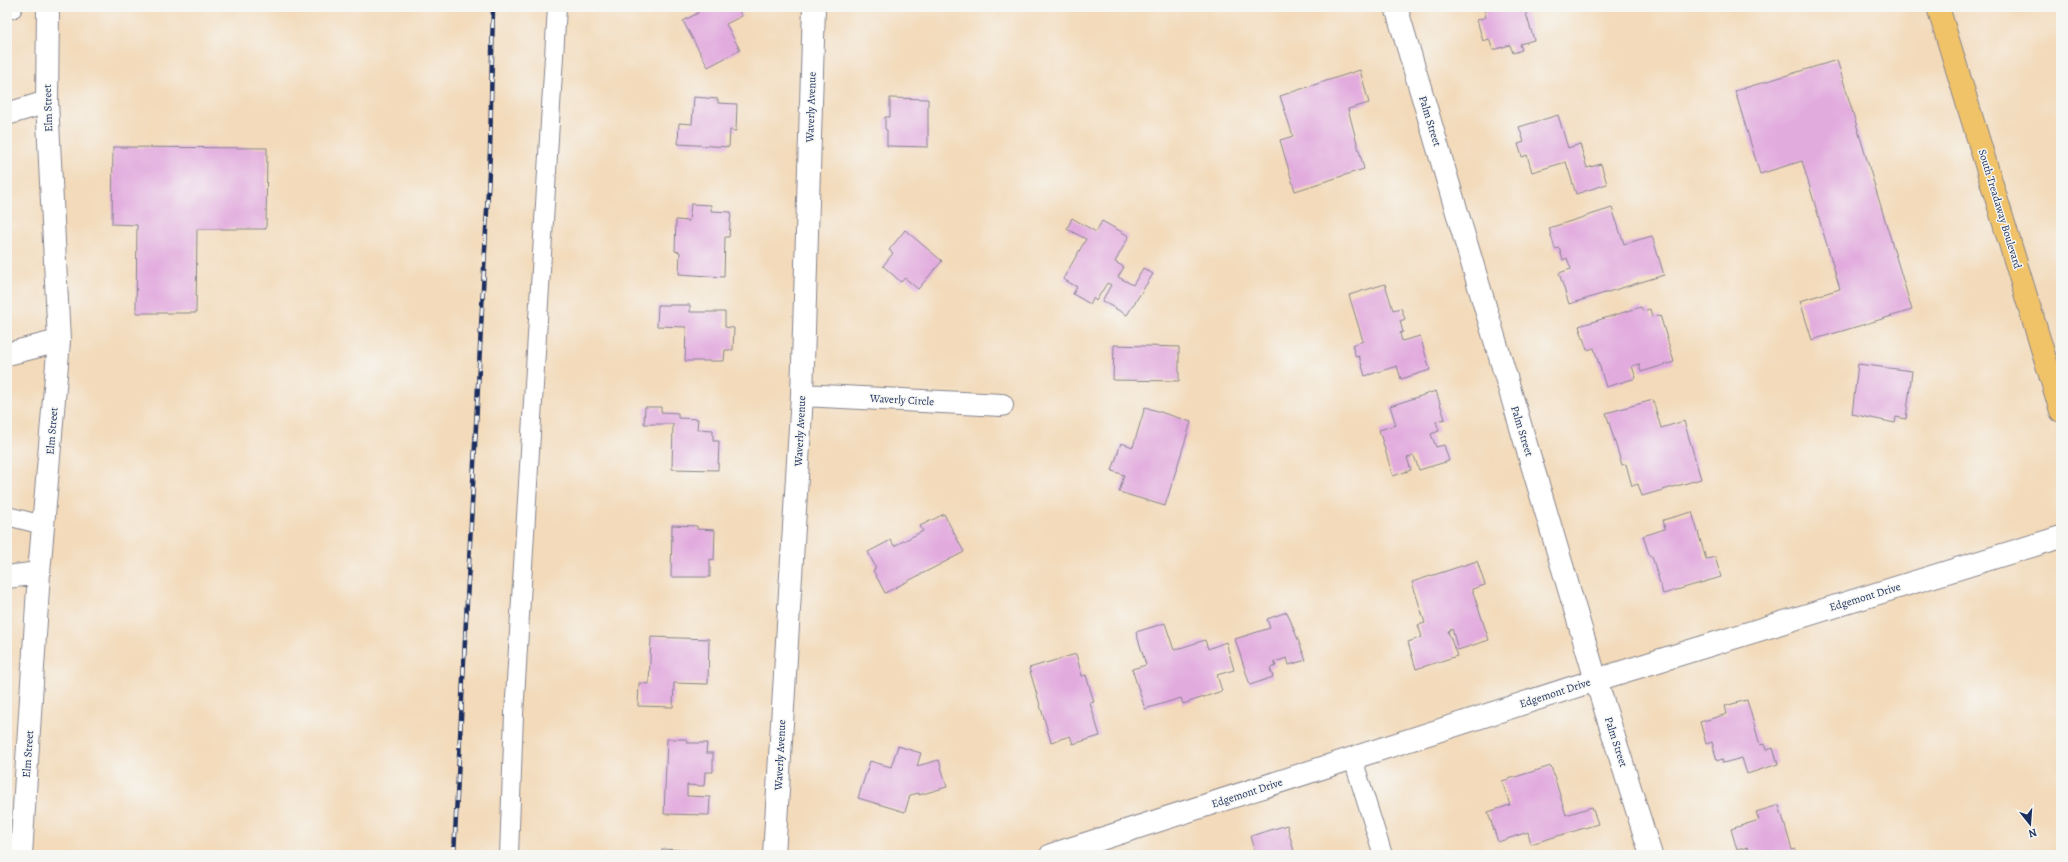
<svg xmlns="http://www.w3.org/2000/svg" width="2068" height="862" font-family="Alegreya,serif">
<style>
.building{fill:#e2abde}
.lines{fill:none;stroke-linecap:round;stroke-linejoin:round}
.service-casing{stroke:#87848c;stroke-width:20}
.minor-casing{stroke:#87848c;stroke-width:24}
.primary-casing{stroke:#87848c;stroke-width:24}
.service{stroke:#fff;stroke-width:18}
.minor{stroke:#fff;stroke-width:22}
.primary{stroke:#f1c369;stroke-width:22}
.rail-casing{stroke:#1b2f5e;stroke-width:4.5}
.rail{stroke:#f6f6f2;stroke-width:3;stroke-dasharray:9;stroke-linecap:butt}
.labels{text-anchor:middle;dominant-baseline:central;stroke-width:3;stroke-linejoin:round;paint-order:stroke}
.street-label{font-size:11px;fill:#1b2f5e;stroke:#f6f6f2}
</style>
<rect width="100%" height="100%" fill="#f6f6f2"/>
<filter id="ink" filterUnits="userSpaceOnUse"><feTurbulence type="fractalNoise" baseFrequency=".025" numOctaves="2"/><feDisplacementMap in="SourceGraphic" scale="8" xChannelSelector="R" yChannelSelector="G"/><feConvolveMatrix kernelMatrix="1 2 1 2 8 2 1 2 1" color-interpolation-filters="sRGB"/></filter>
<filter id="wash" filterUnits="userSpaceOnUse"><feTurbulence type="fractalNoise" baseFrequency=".012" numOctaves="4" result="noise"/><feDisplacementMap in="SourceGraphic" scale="16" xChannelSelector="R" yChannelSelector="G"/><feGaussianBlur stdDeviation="0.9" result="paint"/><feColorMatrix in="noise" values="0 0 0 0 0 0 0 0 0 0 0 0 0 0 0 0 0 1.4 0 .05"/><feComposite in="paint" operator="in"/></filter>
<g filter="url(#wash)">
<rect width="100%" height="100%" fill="#f3daba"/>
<g id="blocks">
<!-- building -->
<path class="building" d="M695,7H737L742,16L726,24L740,50L708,67L683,21L698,13Z
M1483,7H1524L1534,40L1520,44L1522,50L1513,53L1510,45L1493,50L1489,39L1483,41L1477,20L1486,17Z
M1837,60L1912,310L1812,340L1800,301L1840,289L1802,161L1760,174L1735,91Z
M1360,70L1369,103L1348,109L1364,169L1295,191L1280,140L1293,136L1280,96Z
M694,97L718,99V103L737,104L736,131L730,130L729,147L678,144L679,123L692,124Z
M890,98L928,99V147L887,146V130L885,129V117H890Z
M1558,115L1568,148L1580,144L1587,168L1601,164L1607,184L1576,194L1566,162L1532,172L1527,155L1522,157L1518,144L1524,142L1519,127Z
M113,147L267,148L266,229H197L196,313H136L137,225L112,224Z
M691,204L711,205V211L731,212L729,237H725L724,277L679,274L680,252L675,251L676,220L689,221Z
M1612,208L1624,244L1652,236L1664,275L1569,304L1559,273L1571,269L1567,258L1563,260L1559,248L1555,249L1549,228Z
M1072,218L1096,232L1102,221L1129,236L1115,262L1124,267L1118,277L1133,285L1143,268L1153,274L1127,315L1102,301L1111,285L1107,283L1096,301L1093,298L1090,304L1073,294L1077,287L1063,279L1086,239L1067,229Z
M905,230L942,261L918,289L905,278L901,282L883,266L893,253L889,250Z
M1385,284L1393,310L1401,308L1405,319L1400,321L1403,332L1400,333L1402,341L1420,336L1430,370L1401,379L1397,366L1365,376L1359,356L1356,357L1352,345L1363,341L1349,295Z
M658,305H690V312H725V327L734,328L733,350H725L724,361H685L686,327L657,326Z
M1641,307L1643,311L1650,309L1652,317L1660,315L1674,362L1641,372L1639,364L1632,366L1636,378L1606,387L1594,348L1587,350L1579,326Z
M1114,345L1179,347V381L1113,380Z
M1858,364L1912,371L1906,419L1896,417L1895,423L1852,414Z
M1436,391L1445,419L1436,421L1439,431L1431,434L1436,447L1444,445L1449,461L1419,470L1414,456L1407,458L1411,470L1393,476L1379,430L1396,425L1390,406Z
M1653,400L1661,428L1684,421L1701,479L1642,496L1638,484L1632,486L1626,464L1622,465L1606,413Z
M645,407H661V412L678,413V418L698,419L697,429L713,430V441H719L718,470L672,469L673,424H644Z
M1145,407L1191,422L1165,506L1119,492L1124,475L1112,471L1121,443L1133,447Z
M1692,512L1706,559L1715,557L1721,577L1663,594L1652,556L1650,557L1643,536L1665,529L1663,520Z
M944,514L964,552L885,593L873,570L875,569V566L868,552L891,540L894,546L923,531L920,526Z
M672,525L697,526V529L715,530L714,560L710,559V577H671Z
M1477,561L1485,585L1472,589L1489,640L1458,650L1452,629L1448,631L1457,656L1416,669L1408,642L1422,637L1418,625L1425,623L1412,582Z
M1287,612L1306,660L1289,665L1287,658L1274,662L1276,666L1270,668L1273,677L1250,685L1235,639L1270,628L1267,619Z
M1165,623L1174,650L1205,640L1208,649L1226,642L1234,670L1217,675L1222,691L1183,704L1181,698L1145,709L1132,669L1146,665L1136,632Z
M651,637L709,639L708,684L674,683L673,707L638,706L639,683L649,684Z
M1076,654L1082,676L1086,675L1094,702L1090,703L1100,736L1073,744L1070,736L1051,742L1029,668Z
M1747,700L1760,745L1764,744L1766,750L1773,748L1778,764L1747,774L1742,758L1723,763L1722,759L1717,761L1712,742L1706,744L1700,722L1727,714L1725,706Z
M667,739H686L687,743H707L706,753H713V772H705L704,786L687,785V796L710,797L709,815L664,814Z
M898,746L921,753L917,766L939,760L947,787L919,795V793L910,795L905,812L858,798L870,761L891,767Z
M1551,766L1566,815L1592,807L1598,824L1531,844L1528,832L1498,842L1488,812L1510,805L1502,781Z
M1779,805L1792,850L1796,849L1798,855H1754L1753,852L1749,854L1747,847L1737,850L1731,829L1759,820L1756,812Z
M1287,825L1295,855H1256L1251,836Z
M662,849L701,851V855H662Z"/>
</g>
</g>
<g filter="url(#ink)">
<use href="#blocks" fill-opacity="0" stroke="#87848c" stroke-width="1"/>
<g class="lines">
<!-- service casing -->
<g class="service-casing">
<path id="service" d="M7,516L43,525
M1353,759L1383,855
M509,855L514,714L557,7"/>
</g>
<!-- minor casing -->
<g class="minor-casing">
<path id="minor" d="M1396,7L1596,680L1651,855
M7,8L11,7
M7,114L47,102
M7,354L59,341
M802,395L1002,405
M7,577L39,573
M21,855L39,573L59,341L47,102L48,7
M774,855L802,395L814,7
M1051,855L1596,680L2061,537"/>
</g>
<!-- primary casing -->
<g class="primary-casing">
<path id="primary" d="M1938,7L2061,411"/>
</g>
<!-- service -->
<use href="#service" class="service"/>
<!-- minor -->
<use href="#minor" class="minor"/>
<!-- primary -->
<use href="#primary" class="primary"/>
<!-- rail casing -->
<g class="rail-casing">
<path id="rail" d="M454,855L490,152L493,7"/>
</g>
<!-- rail -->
<use href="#rail" class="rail"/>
</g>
</g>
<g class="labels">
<!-- street labels -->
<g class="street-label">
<text transform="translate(811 107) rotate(-88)">Waverly Avenue</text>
<text transform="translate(48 108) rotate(-92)">Elm Street</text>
<text transform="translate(1430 121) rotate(73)">Palm Street</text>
<text transform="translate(2000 209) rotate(73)">South Treadaway Boulevard</text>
<text transform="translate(902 400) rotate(3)">Waverly Circle</text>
<text transform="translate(52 431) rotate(-85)">Elm Street</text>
<text transform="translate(800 431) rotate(-87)">Waverly Avenue</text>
<text transform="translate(1522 431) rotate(73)">Palm Street</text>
<text transform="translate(1865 597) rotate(-17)">Edgemont Drive</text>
<text transform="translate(1555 693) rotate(-18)">Edgemont Drive</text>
<text transform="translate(1616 742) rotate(72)">Palm Street</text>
<text transform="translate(28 754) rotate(-86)">Elm Street</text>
<text transform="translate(780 755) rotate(-87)">Waverly Avenue</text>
<text transform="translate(1247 793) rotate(-18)">Edgemont Drive</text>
</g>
</g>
<!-- margin -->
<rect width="2068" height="862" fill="none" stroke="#f6f6f2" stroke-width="24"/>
<!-- north arrow -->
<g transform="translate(2030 824) rotate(163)" stroke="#f6f6f2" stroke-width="3" paint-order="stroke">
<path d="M0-3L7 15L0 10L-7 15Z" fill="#1b2f5e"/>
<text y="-6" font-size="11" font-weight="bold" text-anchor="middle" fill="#1b2f5e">N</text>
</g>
</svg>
